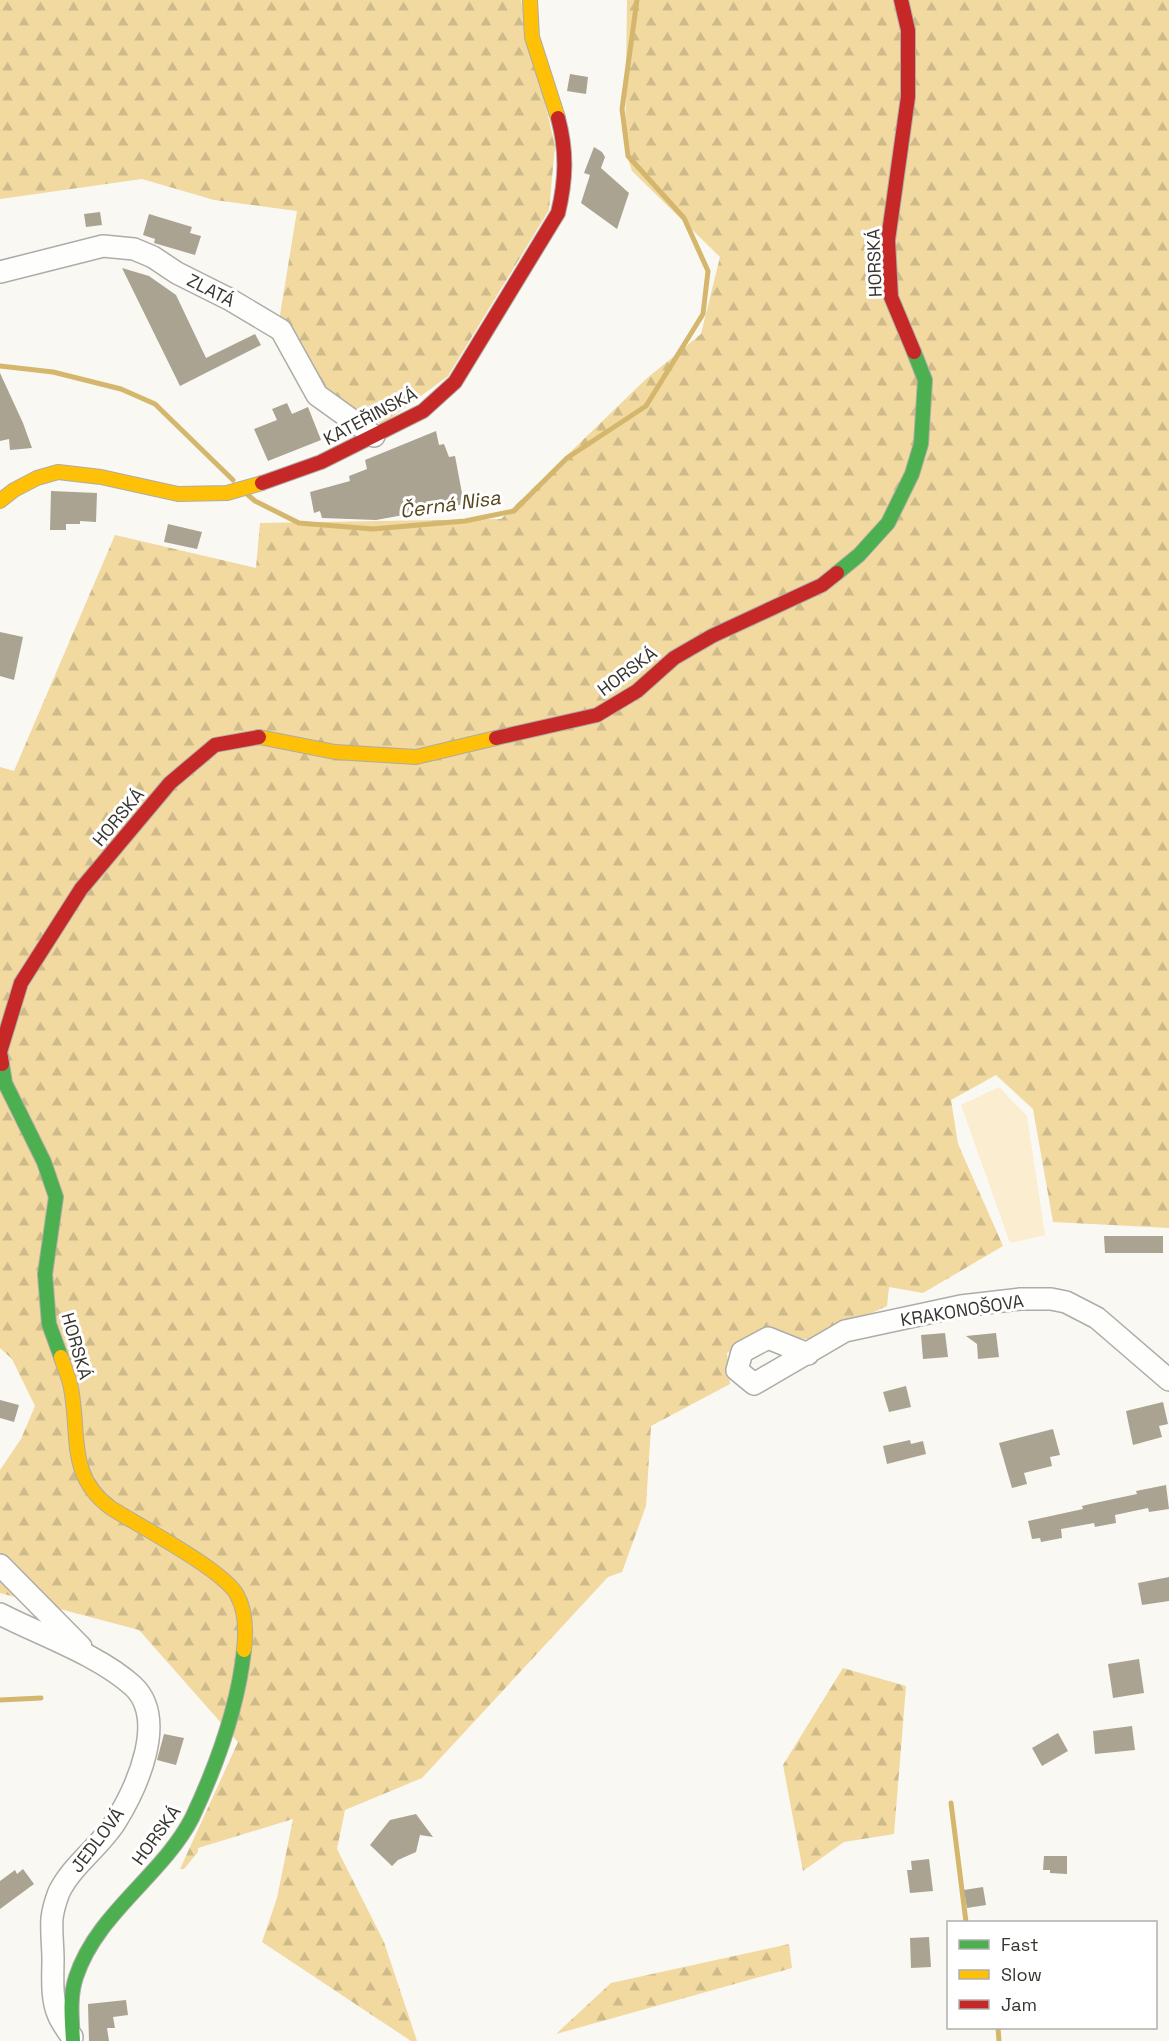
<svg xmlns="http://www.w3.org/2000/svg" width="1169" height="2041" font-family="'Space Grotesk',sans-serif">
<style>
.forest{fill:url(#forest-firs)}
.park{fill:#fbedd0}
.lines{fill:none;stroke-linecap:round;stroke-linejoin:round}
.stream{stroke:#d4b76d;stroke-width:5}
.building{fill:#aaa391}
.street-casing{stroke:#aeaca7;stroke-width:24}
.fast-casing{stroke:#aeaca7;stroke-width:16}
.slow-casing{stroke:#aeaca7;stroke-width:16}
.jam-casing{stroke:#aeaca7;stroke-width:16}
.street{stroke:#fefefd;stroke-width:21}
.fast{stroke:#4caf50;stroke-width:14}
.slow{stroke:#ffc107;stroke-width:14}
.jam{stroke:#c62828;stroke-width:14}
.labels{text-anchor:middle;dominant-baseline:central;stroke-width:6;stroke-linejoin:round;paint-order:stroke}
.street-label{font-size:18px;fill:#373530;stroke:#fff}
.water-label{font-size:20px;font-style:italic;fill:#57461d;stroke:#fff}
</style>
<defs>
<pattern id="forest-firs" width="22" height="20" patternUnits="userSpaceOnUse" patternTransform="scale(1.5)"><rect width="22" height="20" fill="#f1d9a0"/><path d="M5 1l3.5 6h-7zM16 11l3.5 6h-7z" fill="#cfbb8a"/></pattern>
</defs>
<rect width="100%" height="100%" fill="#faf8f2"/>
<!-- forest -->
<path class="forest" d="M0,0H521L555,146L549,210L448,376L383,424L347,411L321,391L279,321L297,211L214,200L142,179L0,199Z
M627,0H1169V1228L1053,1222L1033,1109L996,1075L951,1100L958,1144L1003,1246L923,1293L889,1287L887,1306L813,1340L762,1333L727,1353L730,1384L651,1426L646,1506L622,1572L608,1577L422,1778L345,1810L337,1849L384,1942L417,2041H411L262,1942L277,1898L293,1819L198,1848V1852L184,1869H180L238,1742L139,1630L0,1593V1470L21,1439L35,1406L12,1359L0,1348V767L14,771L115,535L256,568L260,523L501,519L646,379L701,334L720,257L632,171L625,150Z
M843,1668L906,1686L894,1834L844,1842L803,1871L783,1765Z
M789,1944L792,1968L556,2034L611,1983Z"/>
<!-- park -->
<path class="park" d="M999,1087L1027,1116L1045,1235L1010,1243L961,1105Z"/>
<g class="lines">
<!-- stream -->
<path class="stream" d="M0,366L53,372L121,389L155,404L233,480
M248,495L255,501L299,523L373,529L465,521L514,511L567,458L646,406L703,314L708,271L684,218L628,156L622,109L637,0
M0,1700L41,1698
M951,1803L966,1922
M998,2028L999,2041"/>
</g>
<!-- building -->
<path class="building" d="M570,74L588,77L586,94L567,91Z
M594,147L602,152L605,157L601,168L629,193L617,229L581,203L590,175L584,173Z
M100,212L102,225L86,227L84,214Z
M149,214L192,227L190,233L201,236L195,255L154,243L155,239L143,235Z
M122,268L149,276L176,295L206,358L255,334L261,345L180,386Z
M0,373L23,423L32,448L10,450L9,439L0,441Z
M287,403L292,414L308,407L321,440L268,461L254,429L277,420L272,409Z
M436,431L439,445L444,444L449,457L455,456L464,504L376,520L322,518L320,511L314,513L310,492L350,481L349,476L367,469L365,460Z
M51,491L97,493L96,522L80,521V524H66V530H50Z
M168,524L202,532L197,549L164,542Z
M0,632L23,637L14,680L0,676Z
M1104,1236H1163V1253H1105Z
M945,1333L948,1357L923,1359L921,1335Z
M996,1333L999,1357L978,1359L977,1344L966,1336Z
M906,1386L911,1407L889,1412L883,1392Z
M0,1400L19,1405L14,1422L0,1418Z
M1163,1402L1168,1424L1159,1426L1162,1437L1133,1445L1126,1411Z
M1053,1429L1060,1455L1050,1457L1052,1466L1024,1473L1027,1484L1012,1488L999,1443Z
M910,1440L911,1444L923,1441L926,1454L887,1464L883,1446Z
M1166,1485L1169,1509L1149,1512L1148,1508L1115,1515L1116,1523L1095,1527L1094,1523L1061,1529L1062,1538L1041,1542L1040,1538L1032,1539L1028,1521L1083,1509L1082,1506L1090,1504L1137,1494L1136,1491Z
M1169,1577V1601L1142,1605L1138,1583Z
M1139,1659L1144,1693L1113,1698L1108,1664Z
M1132,1726L1135,1750L1095,1754L1093,1731Z
M1058,1733L1068,1751L1042,1766L1032,1748Z
M164,1734L184,1738L176,1765L157,1760Z
M416,1814L433,1837L420,1835L416,1852L398,1860L392,1866L370,1845L390,1820Z
M1044,1856H1067V1874L1050,1873V1870H1043Z
M929,1859L933,1891L910,1893L907,1870H912L911,1861Z
M23,1869L34,1884L0,1909V1881L15,1870L17,1874Z
M983,1887L986,1905L967,1908L964,1890Z
M929,1937L931,1967L911,1968L910,1938Z
M126,2000L128,2015L113,2017L115,2028H107L109,2041H89L88,2004Z"/>
<g class="lines">
<!-- street casing -->
<g class="street-casing">
<path id="street" d="M0,272L103,246L134,249L153,257L177,273L229,299L281,330L317,395L374,436
M808,1354L768,1338L742,1352L737,1370L754,1384L845,1331L961,1306L1020,1299H1051L1066,1302L1097,1318L1169,1380
M0,1565L81,1647
M0,1614C41,1635 99,1655 133,1686C168,1719 137,1787 116,1821C100,1847 73,1864 59,1892C56,1900 53,1910 52,1918C51,1932 53,1946 53,1959C53,1976 51,1998 58,2014C61,2022 67,2030 72,2037"/>
</g>
<!-- fast casing -->
<g class="fast-casing">
<path id="fast" d="M837,573L859,555L888,523L912,474L921,444L925,380L914,352
M2,1064L5,1083L44,1162L56,1197L45,1274L49,1324L61,1357
M73,2041C72,2020 69,1998 76,1977C97,1913 162,1876 192,1818C216,1767 238,1706 244,1650"/>
</g>
<!-- slow casing -->
<g class="slow-casing">
<path id="slow" d="M530,0L532,37L558,118
M0,501L14,490L37,478L58,472L101,477L178,494L227,493L262,483
M259,737L335,752L416,757L496,738
M61,1357C64,1367 69,1377 71,1388C80,1435 67,1476 111,1508C139,1526 224,1570 237,1595C246,1611 246,1633 244,1650"/>
</g>
<!-- jam casing -->
<g class="jam-casing">
<path id="jam" d="M901,0L908,30V97L888,240L891,297L914,352
M262,483L321,462L423,411L455,382L558,213C566,180 567,151 558,118
M496,738L597,715L637,691L674,658L712,636L822,585L837,573
M2,1064L0,1052L21,983L81,889L170,783L215,745L259,737"/>
</g>
<!-- street -->
<use href="#street" class="street"/>
<!-- fast -->
<use href="#fast" class="fast"/>
<!-- slow -->
<use href="#slow" class="slow"/>
<!-- jam -->
<use href="#jam" class="jam"/>
</g>
<g class="labels">
<!-- street labels -->
<g class="street-label">
<text transform="translate(874 263) rotate(-92)">HORSKÁ</text>
<text transform="translate(211 290) rotate(27)">ZLATÁ</text>
<text transform="translate(370 416) rotate(-28)">KATEŘINSKÁ</text>
<text transform="translate(627 671) rotate(-37)">HORSKÁ</text>
<text transform="translate(118 817) rotate(-50)">HORSKÁ</text>
<text transform="translate(962 1310) rotate(-9)">KRAKONOŠOVA</text>
<text transform="translate(77 1346) rotate(74)">HORSKÁ</text>
<text transform="translate(156 1835) rotate(-54)">HORSKÁ</text>
<text transform="translate(97 1840) rotate(-53)">JEDLOVÁ</text>
</g>
<!-- water labels -->
<g class="water-label">
<text transform="translate(450 504) rotate(-8)">Černá Nisa</text>
</g>
</g>
<!-- legend -->
<rect x="947" y="1921" width="210" height="108" fill="#ffffff" stroke="#afaeac" stroke-width="1.5"/>
<rect x="959" y="1940" width="30" height="9" fill="#4caf50" stroke="#afaeac" stroke-width="1.5"/>
<text x="1001" y="1951" font-size="18" fill="#373530">Fast</text>
<rect x="959" y="1970" width="30" height="9" fill="#ffc107" stroke="#afaeac" stroke-width="1.5"/>
<text x="1001" y="1981" font-size="18" fill="#373530">Slow</text>
<rect x="959" y="2000" width="30" height="9" fill="#c62828" stroke="#afaeac" stroke-width="1.5"/>
<text x="1001" y="2011" font-size="18" fill="#373530">Jam</text>
</svg>
